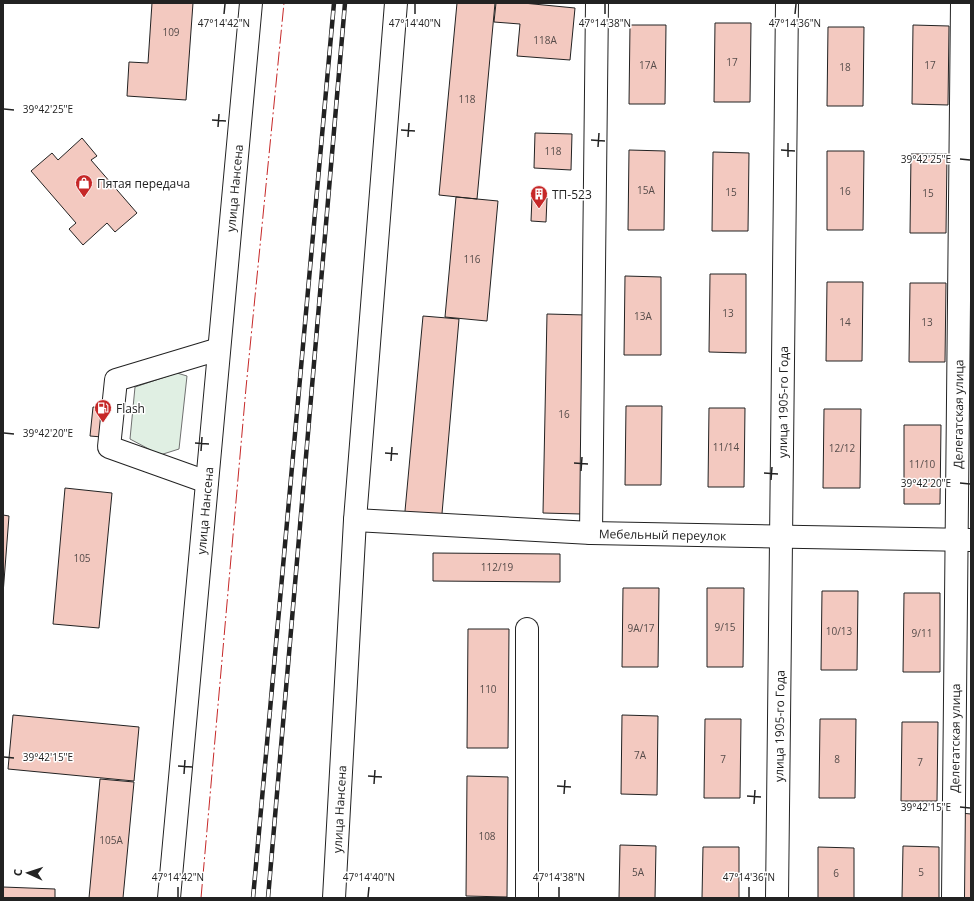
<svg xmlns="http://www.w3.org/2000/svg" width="974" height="901" font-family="'Open Sans',sans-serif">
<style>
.green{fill:#e0efe3;stroke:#6f6f6f}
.building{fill:#f3c9c0;stroke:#222}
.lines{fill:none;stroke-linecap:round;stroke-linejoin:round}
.minor-casing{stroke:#222;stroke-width:24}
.major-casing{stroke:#222;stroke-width:24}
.minor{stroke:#fff;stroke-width:22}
.major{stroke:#fff;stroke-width:22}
.rail-casing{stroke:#222;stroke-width:4.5}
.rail{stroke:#fff;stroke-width:3;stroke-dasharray:9;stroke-linecap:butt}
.power{stroke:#c62828;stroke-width:1;stroke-dasharray:14 3 2 3;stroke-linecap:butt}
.ticks{fill:none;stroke:#222;stroke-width:1.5}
.labels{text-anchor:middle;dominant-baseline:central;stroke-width:3;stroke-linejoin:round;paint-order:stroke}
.number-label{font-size:10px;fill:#564c4a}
.poi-label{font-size:12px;fill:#222;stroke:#fff;text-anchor:start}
.street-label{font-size:12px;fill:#222;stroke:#fff}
.ticks-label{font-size:10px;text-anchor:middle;fill:#222;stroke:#fff;stroke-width:3;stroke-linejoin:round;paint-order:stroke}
</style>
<rect width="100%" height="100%" fill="#fff"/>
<!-- green -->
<path class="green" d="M177,373L187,376L179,449L160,455L130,439L135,387Z"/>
<!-- building -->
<path class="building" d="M152,3H193L186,100L127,96L129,62L148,63Z
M457,3H495L477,199L439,195Z
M496,3H523L575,8L570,60L517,56L520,24L494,22Z
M715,23H751L750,102H714Z
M630,25H666L665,104H629Z
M913,25L949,26L948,105L912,104Z
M828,27H864L863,106H827Z
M535,133L572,134L571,170L534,168Z
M82,138L97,156L91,160L137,213L115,232L107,223L83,245L69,229L76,223L31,171L52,153L58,160Z
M629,150L665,151L664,230H628Z
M827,151H864L863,230H827Z
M713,152L749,153L748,231H712Z
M911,154H947L946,233H910Z
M456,197L498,201L487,321L445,317Z
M532,197L547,198L546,222L531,221Z
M710,274H746V353L709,352Z
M625,276L661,277V355H624Z
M827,282H863L862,361H826Z
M910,283H946L945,362H909Z
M547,314L586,315L581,514L543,513Z
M423,316L459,319L441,525L404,522Z
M626,406H662L661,485H625Z
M93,407L117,409L114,438L90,436Z
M709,408H745L744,487H708Z
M824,409H861L860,488H823Z
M904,425H941L940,504H904Z
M65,488L112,493L99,628L53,624Z
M3,515L9,516L3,594Z
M433,553L560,554V582L433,581Z
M623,588H659L658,667H622Z
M707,588H744L743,667H707Z
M822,591H858L857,670H821Z
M904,593H940V672H903Z
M468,629H509L508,748H467Z
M13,715L139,727L134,781L8,769Z
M622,715L658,716L657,795L621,794Z
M705,719H741L740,798H704Z
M820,719H856L855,798H819Z
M902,722H938L937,801H901Z
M467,776L508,777L507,897L466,896Z
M100,779L134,782L123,898H89Z
M960,813L971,814V898H959Z
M620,845L656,846L655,898H619Z
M903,846L939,847V898H902Z
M703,847H739V898H702Z
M818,847L854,848V898H818Z
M3,887L55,889V898H3Z"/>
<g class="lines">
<!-- minor casing -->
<g class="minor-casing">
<g id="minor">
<path d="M207,482L109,447L116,380L219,349"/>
<path id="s1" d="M355,520L591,533L971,540"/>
<path d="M591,533L597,3"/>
<path d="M527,898V629"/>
<path id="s2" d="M777,898L787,3"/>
<path id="s3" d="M953,898L962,3"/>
</g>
</g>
<!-- major casing -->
<g class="major-casing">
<g id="major">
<path id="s4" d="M169,898L251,3"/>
<path id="s5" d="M334,898L355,520L396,3"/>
</g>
</g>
<!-- minor -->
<use href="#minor" class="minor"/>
<!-- major -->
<use href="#major" class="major"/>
<!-- rail casing -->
<g class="rail-casing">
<path id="rail" d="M253,898L334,3
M268,898L345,3"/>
</g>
<!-- rail -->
<use href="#rail" class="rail"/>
<!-- power -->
<path class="power" d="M201,898L246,388L284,3"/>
</g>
<!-- ticks -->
<path class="ticks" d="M224,14L225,4M415,14V4M605,14V4M795,14L796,4M4,109L14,110M212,120L226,121M218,127L219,114M401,130L415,131M408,137L409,123M591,140L605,141M598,147L599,133M781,150L795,151M788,157V143M960,159L970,160M4,433L14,434M195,443L209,444M201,451L202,437M385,453L398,454M391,461L392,447M574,463L588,464M581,471L582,457M764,473L778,474M771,480L772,467M960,483L970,484M4,757L14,758M178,766L192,767M184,774L185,760M368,776L382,777M374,784L375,770M557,786L571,787M564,794L565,780M747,796L761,797M754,804L755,790M960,807L970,808M178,897V887M368,897L369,887M559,897V887M749,897V887"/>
<!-- icons -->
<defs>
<g id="shop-pin" transform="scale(0.9)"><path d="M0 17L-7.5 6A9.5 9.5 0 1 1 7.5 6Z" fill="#c62828" stroke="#fff"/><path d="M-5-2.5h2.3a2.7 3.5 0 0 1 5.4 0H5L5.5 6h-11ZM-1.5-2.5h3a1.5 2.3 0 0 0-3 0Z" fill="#fff"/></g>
<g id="building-pin" transform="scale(0.9)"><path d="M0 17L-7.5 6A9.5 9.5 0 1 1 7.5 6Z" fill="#c62828" stroke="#fff"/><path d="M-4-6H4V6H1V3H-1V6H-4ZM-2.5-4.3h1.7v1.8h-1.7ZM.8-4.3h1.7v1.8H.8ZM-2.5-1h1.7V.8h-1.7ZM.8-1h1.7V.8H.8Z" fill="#fff"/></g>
<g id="fuel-pin" transform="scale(0.9)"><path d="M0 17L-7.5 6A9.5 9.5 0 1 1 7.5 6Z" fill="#c62828" stroke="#fff"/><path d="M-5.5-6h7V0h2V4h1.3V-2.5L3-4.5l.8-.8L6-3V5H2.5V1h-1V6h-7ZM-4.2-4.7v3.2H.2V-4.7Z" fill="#fff"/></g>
</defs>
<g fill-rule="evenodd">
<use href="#shop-pin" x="84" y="183"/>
<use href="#building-pin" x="539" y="194"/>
<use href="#fuel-pin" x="103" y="408"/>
</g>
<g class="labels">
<!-- number labels -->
<g class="number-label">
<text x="171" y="32">109</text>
<text x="545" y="40">118А</text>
<text x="732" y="62">17</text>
<text x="648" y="65">17А</text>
<text x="930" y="65">17</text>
<text x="845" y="67">18</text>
<text x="467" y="99">118</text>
<text x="553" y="151">118</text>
<text x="646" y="190">15А</text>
<text x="845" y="191">16</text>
<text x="731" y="192">15</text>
<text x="928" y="193">15</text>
<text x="472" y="259">116</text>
<text x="728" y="313">13</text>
<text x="643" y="316">13А</text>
<text x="845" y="322">14</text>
<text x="927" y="322">13</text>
<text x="564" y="414">16</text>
<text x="726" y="447">11/14</text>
<text x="842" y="448">12/12</text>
<text x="922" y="464">11/10</text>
<text x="82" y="558">105</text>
<text x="497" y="567">112/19</text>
<text x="725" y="627">9/15</text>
<text x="641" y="628">9А/17</text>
<text x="839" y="631">10/13</text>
<text x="922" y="633">9/11</text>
<text x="488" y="689">110</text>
<text x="640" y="755">7А</text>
<text x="723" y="759">7</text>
<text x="837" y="759">8</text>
<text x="920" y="762">7</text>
<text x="487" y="836">108</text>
<text x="111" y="840">105А</text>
<text x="638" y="872">5А</text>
<text x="921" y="872">5</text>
<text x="836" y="873">6</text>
</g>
<!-- poi labels -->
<g class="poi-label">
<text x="97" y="183">Пятая передача</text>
<text x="552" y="194">ТП-523</text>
<text x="116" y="408">Flash</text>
</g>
<!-- street labels -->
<g class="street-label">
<text stroke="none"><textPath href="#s4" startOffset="713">улица Нансена</textPath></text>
<text stroke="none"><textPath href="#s2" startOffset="496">улица 1905-го Года</textPath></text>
<text stroke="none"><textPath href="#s3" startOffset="484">Делегатская улица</textPath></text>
<text stroke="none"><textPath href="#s4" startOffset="389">улица Нансена</textPath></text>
<text stroke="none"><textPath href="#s1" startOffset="308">Мебельный переулок</textPath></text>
<text stroke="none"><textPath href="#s2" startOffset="172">улица 1905-го Года</textPath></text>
<text stroke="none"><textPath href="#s3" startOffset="160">Делегатская улица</textPath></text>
<text stroke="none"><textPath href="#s5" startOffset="89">улица Нансена</textPath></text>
</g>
</g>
<g class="ticks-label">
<text x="224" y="27">47°14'42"N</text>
<text x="415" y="27">47°14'40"N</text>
<text x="605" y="27">47°14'38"N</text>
<text x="795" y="27">47°14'36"N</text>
<text x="48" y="113">39°42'25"E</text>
<text x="926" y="163">39°42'25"E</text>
<text x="48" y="437">39°42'20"E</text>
<text x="926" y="487">39°42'20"E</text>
<text x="48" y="761">39°42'15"E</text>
<text x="926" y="811">39°42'15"E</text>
<text x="178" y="881">47°14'42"N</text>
<text x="369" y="881">47°14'40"N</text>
<text x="559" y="881">47°14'38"N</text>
<text x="749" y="881">47°14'36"N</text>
</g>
<!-- border -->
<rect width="974" height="901" fill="none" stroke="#222222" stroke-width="8"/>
<!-- north arrow -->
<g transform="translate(28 873) rotate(273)" stroke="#ffffff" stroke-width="3" paint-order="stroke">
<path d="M0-3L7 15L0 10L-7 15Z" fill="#222222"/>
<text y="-6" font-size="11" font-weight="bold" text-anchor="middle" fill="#222222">С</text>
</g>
</svg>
